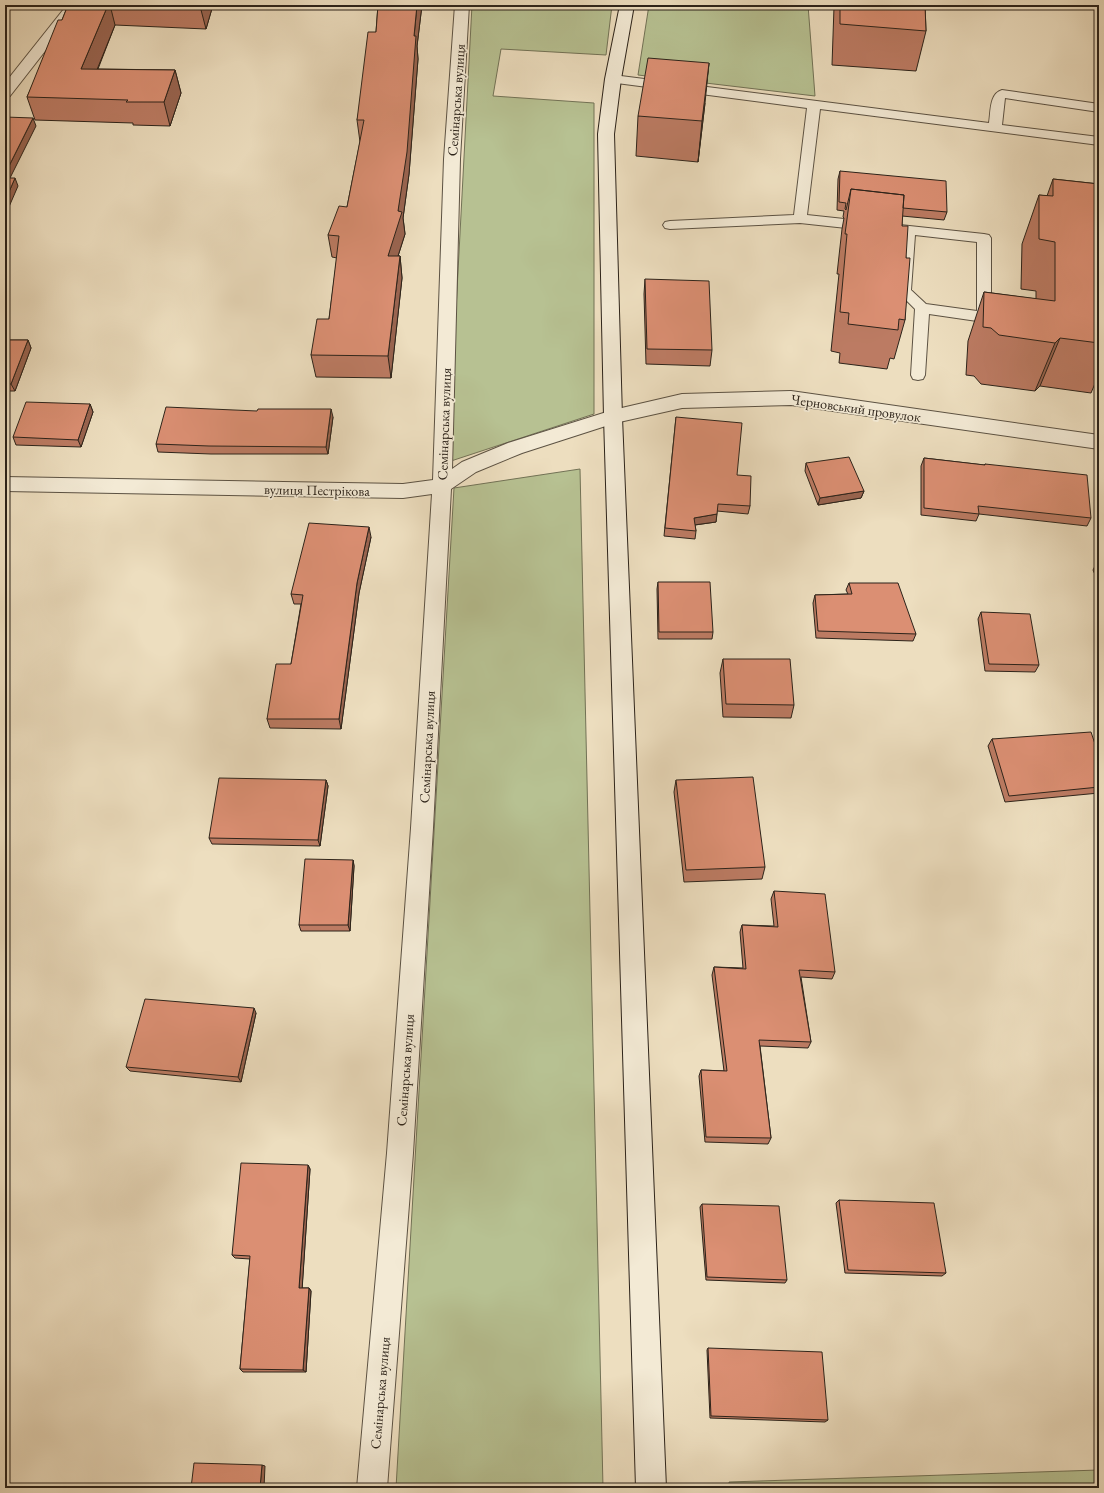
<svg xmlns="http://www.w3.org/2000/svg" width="1104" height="1493" font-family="'EB Garamond',serif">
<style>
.green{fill:#b7c192;stroke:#727256}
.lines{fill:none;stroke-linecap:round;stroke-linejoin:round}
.lane-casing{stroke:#5c5243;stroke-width:2}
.street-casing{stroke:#5c5243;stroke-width:2}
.secondary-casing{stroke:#2c231a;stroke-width:2}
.lane{fill:#f3ead5;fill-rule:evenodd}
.street{fill:#f3ead5;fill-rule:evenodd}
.secondary{fill:#f3ead5;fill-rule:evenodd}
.wall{fill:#bc7b63;stroke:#2c231a}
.shaded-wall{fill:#996450;stroke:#2c231a}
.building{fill:#db8f73;stroke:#2c231a}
.labels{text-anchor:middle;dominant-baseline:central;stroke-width:3.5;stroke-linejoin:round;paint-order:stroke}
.street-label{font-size:14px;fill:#2c231a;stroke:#f3ead5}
</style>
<rect width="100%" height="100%" fill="#eddebf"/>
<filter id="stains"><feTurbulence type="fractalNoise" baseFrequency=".005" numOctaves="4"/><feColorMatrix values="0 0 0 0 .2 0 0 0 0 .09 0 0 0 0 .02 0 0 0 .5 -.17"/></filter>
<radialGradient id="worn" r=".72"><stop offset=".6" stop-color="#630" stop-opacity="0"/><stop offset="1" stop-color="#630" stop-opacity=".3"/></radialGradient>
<!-- green -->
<path class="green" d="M472,5H612L606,55L501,49L493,96L594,103V414L448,462Z
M649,5H808L815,96L638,75Z
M580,469L603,1488H396L454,488Z
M1099,1470V1488H730L729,1482Z"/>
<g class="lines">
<!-- lane casing -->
<g class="lane-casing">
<path id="lane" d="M613,75L989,123C991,112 989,94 1002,90L1099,104V112L1005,98L1002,125L1099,137V145L820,109L807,215L984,234L989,235L991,238V317L989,320L984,322L929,314L925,375L923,379L918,380L913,379L911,375L915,309L897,291L902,234L800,223L670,229L665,228L663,225L665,222L670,221L794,215L807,108L609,82L607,79L609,76ZM915,235L977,242V311L926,304L911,290Z"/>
</g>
<!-- street casing -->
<g class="street-casing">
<path id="street" d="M67,5H81L10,96L5,98V83Z
M455,5H469L460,159L452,469L462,462L508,443L613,410L682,394L791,391L1099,435V449L791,405L682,408L615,423L522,453L476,472L451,489L433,828L413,1153L387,1488H357L387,1153L411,828L432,494L403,498L5,491V477L403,484L433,480L444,159Z"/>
</g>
<!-- secondary casing -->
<g class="secondary-casing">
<path id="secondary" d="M620,5H634L621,79L614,134L622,417L666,1488H636L604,417L598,134L605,79Z"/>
</g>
<!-- lane -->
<use href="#lane" class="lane"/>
<!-- street -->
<use href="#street" class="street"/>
<!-- secondary -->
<use href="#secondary" class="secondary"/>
</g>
<!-- wall -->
<path class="wall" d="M68,5H213L206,29L115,25L98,69L175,70L181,93L170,126L133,125V123L35,120L27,97L62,20Z
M378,5H422L417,46L418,59L409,174L403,218L405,234L398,256H400L402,278L391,378L316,377L311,355L329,319L337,258L332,257L328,235L347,207L360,142L357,120L376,32Z
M829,5H925L926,31L916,71L832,65L834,7H829Z
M705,103L698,162L636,156L638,116Z
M840,171L947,212L944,220L902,216V226L906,258L905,320L894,359L890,358L887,369L839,363L840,353L831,351L839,274H837L842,229L844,218L843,217L844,211L837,210L838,179Z
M1053,179L1099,184V374L1091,393L1040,386L1035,391L981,384L974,376L966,375L968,341L984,292L1036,299V291L1021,289L1022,244L1039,195L1047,196Z
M645,279L712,350L710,366L646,364L644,294Z
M5,340H28L31,348L15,391H5Z
M90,404L93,412L81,447L16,445L13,437Z
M333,417L328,454H211L158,452L156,444Z
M676,417L737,475L750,506L748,514L717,511L716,522L695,525L696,531L695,539L664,536Z
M924,458L984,465L985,464L1091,518L1087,526L979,514L976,521L921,515V466Z
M806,463L864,491L861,498L818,505L805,471Z
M371,537L359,593L341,729L270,728L267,719L291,664L301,604H294L291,594Z
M1097,562H1099V584L1093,570Z
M658,582L713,632L712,639H658L657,589Z
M849,583L916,634L913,641L816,638L813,603L815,595L848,594L846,590Z
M981,612L1039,665L1035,672L985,671L978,619Z
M723,659L794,705L791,718L723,717L720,673Z
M992,739L1099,756V793L1005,802L988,746Z
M326,780L328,786L320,846L212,844L209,838Z
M676,780L765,867L762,879L684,882L674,792Z
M353,860L354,866L350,931H301L299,925Z
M774,891L835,972L832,979L801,977L811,1042L808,1048L760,1046L771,1138L768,1144L705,1142L699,1076L701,1070L724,1071L712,975L714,967L743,968L740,932L742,925L774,926L771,899Z
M256,1013L241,1082L130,1071L126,1067Z
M308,1165L310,1169L302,1288H309L311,1291L306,1372H243L240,1369L250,1259L235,1258L232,1255Z
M839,1200L946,1273L942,1276L845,1273L836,1203Z
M702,1204L787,1280L785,1283L706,1280L700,1207Z
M708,1348L828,1420L825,1422L710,1418L707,1350Z"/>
<!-- shaded-wall -->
<path class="shaded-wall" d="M108,5H110L115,25L88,92L81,69Z
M201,5H213L206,29L200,6Z
M417,5H422L417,46L418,59L409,174L403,218L405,234L391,278L388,256L398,211Z
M709,63L705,103L698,162L702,121Z
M175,70L181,93L170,126L164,102Z
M33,118L36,126L6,186L5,183V174Z
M15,178L18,186L5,216V201Z
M400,256L402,278L391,378L388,356Z
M1060,338L1040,386L1035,391L1055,343Z
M28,340L31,348L15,391L11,384Z
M90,404L93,412L81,447L78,440Z
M331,409L333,417L328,454L326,447Z
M864,491L861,498L818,505L820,498Z
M717,514L716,522L694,525V518Z
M369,527L371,537L359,593L341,729L339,719L357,583Z
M326,780L328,786L320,846L318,840Z
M353,860L354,866L350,931L348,925Z
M254,1008L256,1013L241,1082L238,1077Z
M308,1165L310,1169L302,1291L299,1288Z
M309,1288L311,1291L306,1372L303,1370Z
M262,1465L265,1466L264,1488H260Z"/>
<!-- building -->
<path class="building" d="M68,5H108L81,69L175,70L164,102H126L128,100L27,97L58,20H62Z
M378,5H417L414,36H416L407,152L398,211L402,212L388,256H400L388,356L311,355L317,319H329L339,236L328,235L339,206L347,207L364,120H357L368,32H376Z
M840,5H925L926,31L840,24Z
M648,58L709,63L702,121L638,116Z
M5,117L33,118L5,174Z
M840,171L946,181L947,212L903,208L904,195L851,189L846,210L845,209L846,203L839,202Z
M5,178H15L5,201Z
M1053,179L1099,184V343L1060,338L1055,343L999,335L991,328L983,327L984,292L1055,301V242L1039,239V195L1053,196Z
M851,189L904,195L902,226H908L906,258H910L905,320L899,319L898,330L848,324L849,313L840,312L847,234H845Z
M645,279L709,281L712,350L647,349Z
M5,340H28L11,384H5Z
M26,402L90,404L78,440L13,437Z
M166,407L257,411L258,409H331L326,447L209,446L156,444Z
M676,417L742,423L737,475L751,476L750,506L718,504L717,514L694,518L696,531L665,528Z
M849,457L864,491L820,498L806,463Z
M924,458L985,465V464L1087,475L1091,518L978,506L979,514L924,508Z
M309,523L369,527L357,583L339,719H267L276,664H291L303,595L291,594Z
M658,582H710L713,632H659Z
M849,583H898L916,634L818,631L815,595L852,594Z
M981,612L1030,614L1039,665L989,664Z
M723,659H790L794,705L726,704Z
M1091,732L1099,756V787L1009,796L992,739Z
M753,777L765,867L686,870L676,780Z
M219,778L326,780L318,840L209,838Z
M305,859L353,860L348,925H299Z
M774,891L825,894L835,972L799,970L811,1042L759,1040L771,1138L706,1137L701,1070L727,1071L714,967L746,969L742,925L778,927Z
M145,999L254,1008L238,1077L126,1067Z
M241,1163L308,1165L299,1288H309L303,1370L240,1369L250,1256L232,1255Z
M839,1200L934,1203L946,1273L848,1270Z
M702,1204L779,1206L787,1280L707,1277Z
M708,1348L822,1352L828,1420L711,1416Z
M194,1463L262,1465L260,1488H191Z"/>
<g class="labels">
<!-- street labels -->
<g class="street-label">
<text transform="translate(456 100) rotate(-86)">Семінарська вулиця</text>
<text transform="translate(856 408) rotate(8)">Черновський провулок</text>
<text transform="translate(444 424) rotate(-88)">Семінарська вулиця</text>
<text transform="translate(317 490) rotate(1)">вулиця Пестрікова</text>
<text transform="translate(427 747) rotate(-87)">Семінарська вулиця</text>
<text transform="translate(405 1070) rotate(-86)">Семінарська вулиця</text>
<text transform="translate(380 1393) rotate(-85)">Семінарська вулиця</text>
</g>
</g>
<!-- margin -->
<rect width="1104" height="1493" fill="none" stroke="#eddebf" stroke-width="20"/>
<rect x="6" y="6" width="1092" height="1481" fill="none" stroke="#2c231a" stroke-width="2"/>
<rect x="10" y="10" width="1084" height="1473" fill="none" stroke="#2c231a"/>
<rect width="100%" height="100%" filter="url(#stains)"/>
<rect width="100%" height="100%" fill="url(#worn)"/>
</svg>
